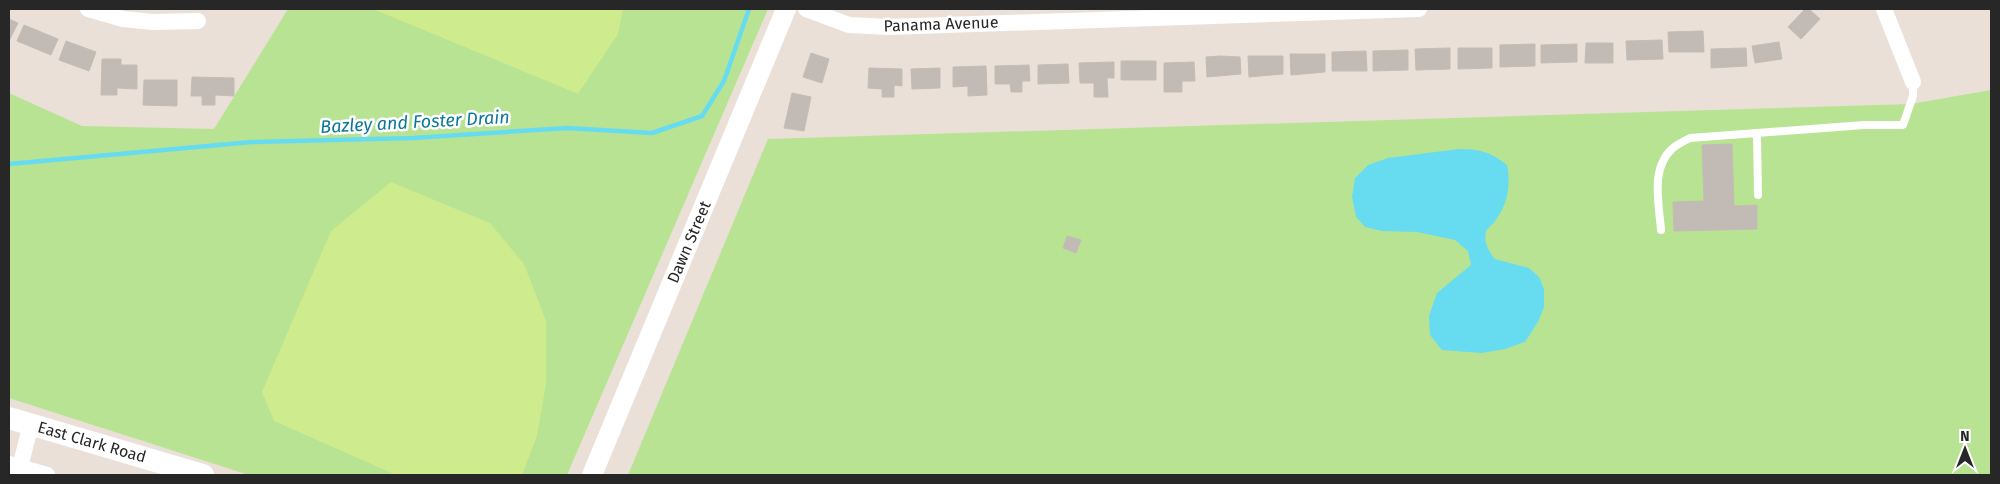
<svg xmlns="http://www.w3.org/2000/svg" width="2000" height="484" font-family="'Fira Sans',sans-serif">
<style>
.green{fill:#b7e392}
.pitch{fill:#ceeb8d}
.water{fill:#67dcf0}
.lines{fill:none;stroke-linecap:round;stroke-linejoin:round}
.stream{stroke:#67dcf0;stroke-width:4.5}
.building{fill:#c2bab5;stroke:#c5bcb2}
.service{stroke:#fff;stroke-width:8}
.minor{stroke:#fff;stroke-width:16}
.tertiary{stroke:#fff;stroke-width:20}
.secondary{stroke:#fff;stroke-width:22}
.labels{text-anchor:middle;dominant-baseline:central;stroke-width:5;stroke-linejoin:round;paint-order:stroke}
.street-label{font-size:16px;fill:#272727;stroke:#fff}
.water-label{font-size:18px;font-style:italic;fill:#0a7898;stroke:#fff}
</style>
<rect width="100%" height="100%" fill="#eae0d8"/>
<!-- green -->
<path class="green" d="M288,9H768L567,475H249L9,398V93L82,126L214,129Z
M1991,90V475H628L768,139L1911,104Z"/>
<!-- pitch -->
<path class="pitch" d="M373,9H623L618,34L578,94Z
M391,182L490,223L524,264L546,321V384L537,436L522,475H396L274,421L262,392L331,231Z"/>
<!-- water -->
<path class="water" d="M1459,149C1479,149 1491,152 1507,165C1511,185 1508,204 1495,221C1493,224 1489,227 1487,230C1482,239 1489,252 1495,259L1529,268L1539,277L1544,289V307L1538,322L1525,342L1505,349L1482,353L1442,350L1430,335L1429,316L1437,293L1471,265L1468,251L1455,240L1417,232L1382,231L1365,227L1356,217L1352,197L1355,178L1368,165L1388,158Z"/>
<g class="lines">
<!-- stream -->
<path class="stream" d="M9,164L252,142L413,138L567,128L652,133L702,116L724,81L749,9"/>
</g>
<!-- building -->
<path class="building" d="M1805,9H1809L1820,19L1801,39L1788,27Z
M9,19L18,23L9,41Z
M24,25L58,39L51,55L17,41Z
M1703,31L1704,52H1669L1668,32Z
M1662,40L1663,59L1627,60L1626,41Z
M66,41L96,52L89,71L59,60Z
M1779,42L1782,59L1755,63L1752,46Z
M1586,43H1613V63H1585Z
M1535,44V66L1500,67V45Z
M1577,44V62L1541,63V45Z
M1450,48V69L1416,70L1415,49Z
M1458,48H1492V68L1458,69Z
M1746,48L1747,66L1711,68V49Z
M1408,50V70L1373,71V51Z
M1366,51L1367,71H1332V52Z
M811,53L829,59L822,83L803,77Z
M1290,54H1325V72L1291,75Z
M1220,56L1240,57L1241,74L1207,77L1206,57Z
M1248,56H1283V74L1249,77Z
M102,59H121V65H137V89L117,88V95H101Z
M1121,61H1156V80H1121Z
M1114,62V78H1107L1108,97H1094V83H1080L1079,63Z
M1194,62L1195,81H1182V92H1164V63Z
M1068,64L1069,83L1038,84V65Z
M1029,65L1030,81H1022V92H1011L1010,84H995V66Z
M986,66L987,95L968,96V86L953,87V67Z
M869,68L902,69V86L894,85V97H882V89L868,88Z
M940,68V88L912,89L911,69Z
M192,77L234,78V96L215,95V105H202V96H191Z
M144,80H177V106L143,105Z
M792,93L811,97L804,131L784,128Z
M1732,144L1734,206L1757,205V229L1674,231L1673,202L1704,201L1702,145Z
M1067,236L1081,240L1076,253L1063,248Z"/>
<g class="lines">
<!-- service -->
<path class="service" d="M1757,134L1758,195
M1661,230C1659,203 1650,168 1673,148C1678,144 1684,141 1690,138L1864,125H1903L1913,96V82"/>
<!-- minor -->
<path class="minor" d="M88,9L123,19L153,22L198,21
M806,9L849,25L888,27L1419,9
M1884,9L1913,82
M9,464L47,475
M18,475L31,424"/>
<!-- tertiary -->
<path class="tertiary" d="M592,475L786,9"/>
<!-- secondary -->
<path class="secondary" d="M9,418L203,475"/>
</g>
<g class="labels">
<!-- street labels -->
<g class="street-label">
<text transform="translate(941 24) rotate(-2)">Panama Avenue</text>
<text transform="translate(689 242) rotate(-67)">Dawn Street</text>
<text transform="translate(92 442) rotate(16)">East Clark Road</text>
</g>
<!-- water labels -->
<g class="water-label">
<text transform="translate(415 122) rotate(-3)">Bazley and Foster Drain</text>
</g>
</g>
<!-- border -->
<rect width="2000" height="484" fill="none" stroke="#272727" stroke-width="20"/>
<!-- north arrow -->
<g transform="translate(1965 449)" stroke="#ffffff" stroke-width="4" paint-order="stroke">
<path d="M0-4L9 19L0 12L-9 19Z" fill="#272727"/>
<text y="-8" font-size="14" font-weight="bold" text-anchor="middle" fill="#272727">N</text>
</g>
</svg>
